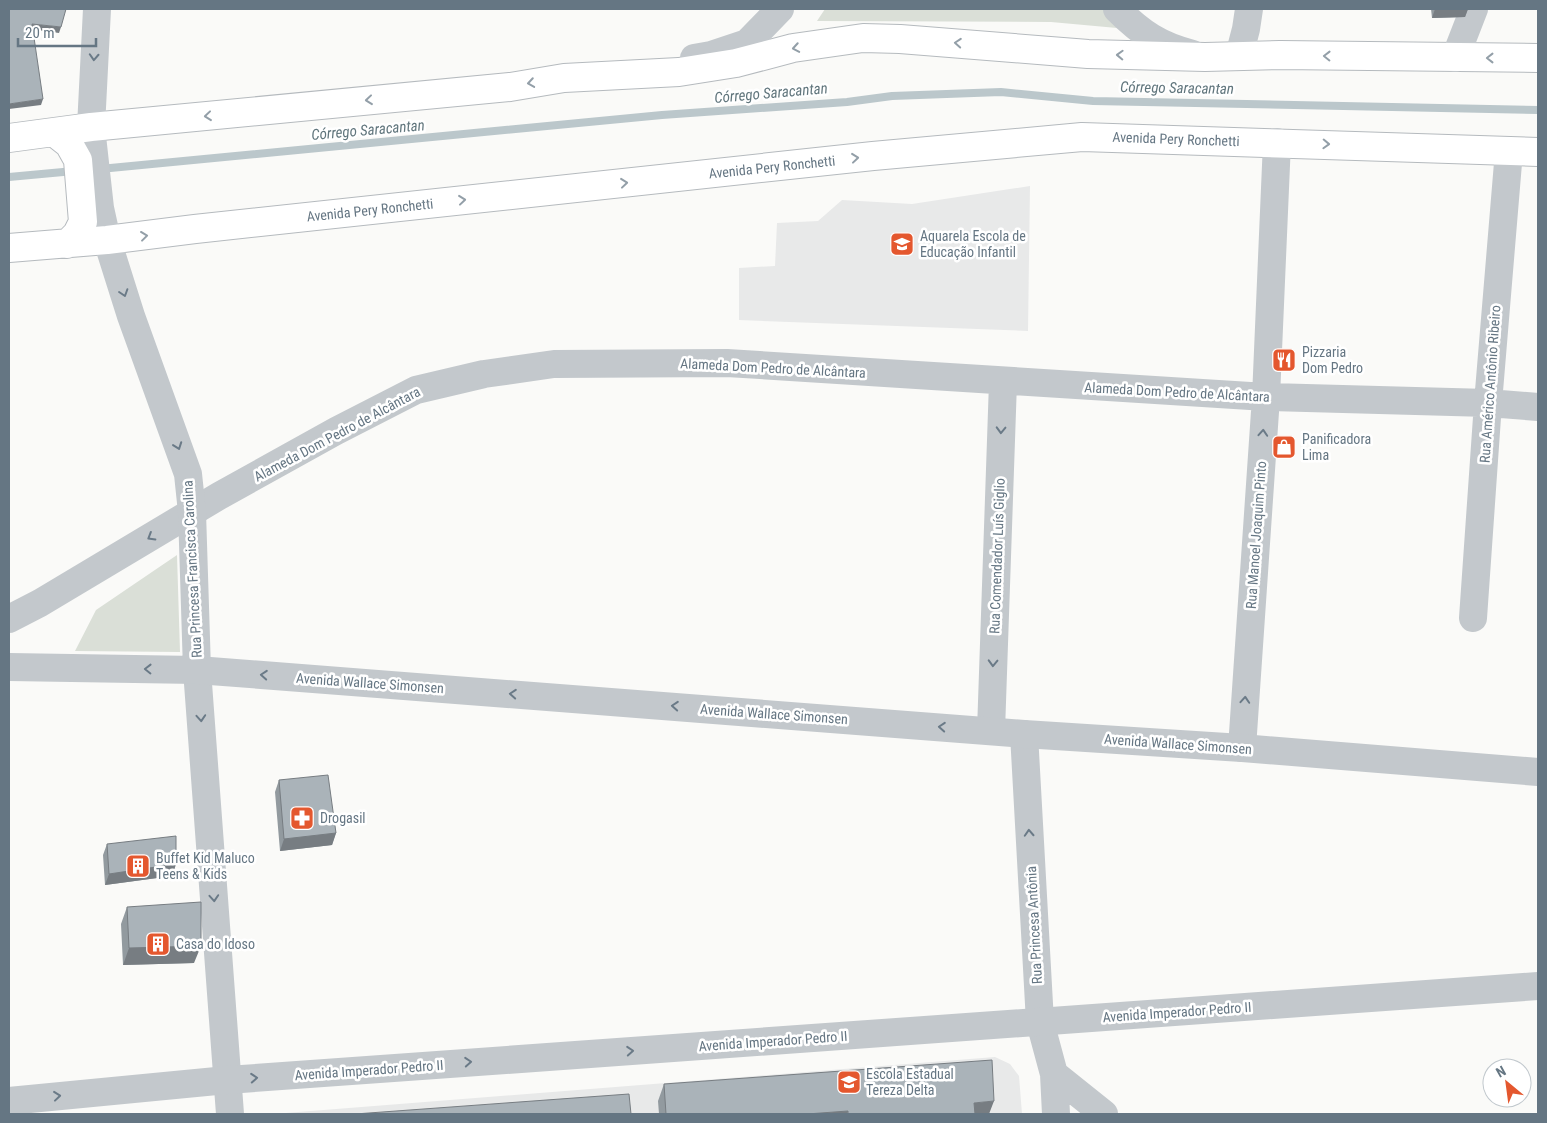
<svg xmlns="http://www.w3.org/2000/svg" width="1547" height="1123" font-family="'Roboto Condensed',sans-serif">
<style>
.built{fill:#e8e9e9}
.green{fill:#dadfd7}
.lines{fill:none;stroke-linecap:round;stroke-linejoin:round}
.stream{stroke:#bbc7cb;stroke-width:8}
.primary-casing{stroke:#b5babe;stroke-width:30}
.minor{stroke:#c3c8cc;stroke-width:28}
.tertiary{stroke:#c3c8cc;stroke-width:28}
.primary{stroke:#fff;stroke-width:28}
.wall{fill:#929a9f}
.shaded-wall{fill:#777d82}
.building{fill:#aab3b9;stroke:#777d82}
.oneway{stroke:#939fa8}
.oneway2{stroke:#6a7a87}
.labels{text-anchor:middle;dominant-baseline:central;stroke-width:5;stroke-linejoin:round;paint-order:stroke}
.street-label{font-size:14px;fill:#657683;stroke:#fff}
.poi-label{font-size:14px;fill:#657683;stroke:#fff;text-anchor:start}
.water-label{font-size:15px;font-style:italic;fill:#60757c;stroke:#fff}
</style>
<rect width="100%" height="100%" fill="#fafaf8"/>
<!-- built -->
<path class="built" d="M1030,186L1028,331L739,320V268L775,266L777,223L818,221L842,200L912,204Z
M995,1057L1010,1064L1019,1076L1022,1114H273Z"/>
<!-- green -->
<path class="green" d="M825,9H1105L1117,28L1051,22L817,21Z
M177,555L180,652L75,651L96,610Z"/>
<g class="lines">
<!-- stream -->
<path class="stream" d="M100,169L662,115L847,102L892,96L1001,92L1093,101L1538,110
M9,177L74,171"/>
<!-- primary casing -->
<g class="primary-casing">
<path id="primary" d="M55,133L69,144L78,160L83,222L77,234L67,244
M9,138L91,127L510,87L564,78L679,72L736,63L793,48L863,38L900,39L1088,54L1205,57L1280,55L1538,58
M9,248L107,240L195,229L873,156L1082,137L1538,152"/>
</g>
<!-- minor -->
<path class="minor" d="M1117,9C1141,33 1160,46 1193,54
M1239,56L1246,29L1249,9
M694,58L711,55L747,43L780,9
M1455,58L1474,9
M1473,618L1488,403L1509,151
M9,619L40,603L219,496L336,431L416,390L484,374L554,364L727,363L1266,397L1488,403L1538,407
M197,670L230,1114
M991,731L1003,382
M1024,734L1040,1022L1054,1074L1056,1114
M1242,748L1266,397L1277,142
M1054,1074L1104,1114"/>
<!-- tertiary -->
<path class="tertiary" d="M97,9L91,127L100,208L107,240L131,316L188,474L192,512L197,670
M9,667L197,670L1024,734L1242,748L1538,772
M9,1101L227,1080L1538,986"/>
<!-- primary -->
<use href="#primary" class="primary"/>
</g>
<!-- wall -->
<path class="wall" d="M1431,9H1468L1465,17L1432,18Z
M279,780L336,833L332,845L280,851L275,792Z
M107,844L176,864L172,876L105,885L103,855Z
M127,907L194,963L123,965L121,924Z
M664,1084L989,1114H659L658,1101Z"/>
<!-- shaded-wall -->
<path class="shaded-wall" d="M1435,9H1468L1465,17L1432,18Z
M32,24L61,27L59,33L30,29Z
M43,99L41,105L9,109V104Z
M336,833L332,845L280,851L284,839Z
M176,864L172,876L105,885L109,874Z
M201,946L194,963L123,965L129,948Z
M994,1101L989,1114H970L974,1103Z
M848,1111L847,1114H807Z"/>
<!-- building -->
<path class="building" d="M9,9H66L61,27L32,24L43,99L9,104Z
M328,775L336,833L284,839L279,780Z
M176,836V864L109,874L107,844Z
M201,902V946L129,948L127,907Z
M992,1060L994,1101L974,1103L975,1114H848V1111L807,1114H666L664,1084Z
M629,1094L631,1114H355Z"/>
<!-- one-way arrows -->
<defs><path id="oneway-chevron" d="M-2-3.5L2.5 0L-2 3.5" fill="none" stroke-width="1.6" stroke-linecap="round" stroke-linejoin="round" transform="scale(1.25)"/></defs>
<g class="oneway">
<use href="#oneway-chevron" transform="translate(958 43) rotate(-176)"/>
<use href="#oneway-chevron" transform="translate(796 48) rotate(170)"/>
<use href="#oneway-chevron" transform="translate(1120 55) rotate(-178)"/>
<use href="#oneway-chevron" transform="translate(1327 56) rotate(-179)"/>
<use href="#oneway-chevron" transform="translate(1490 58) rotate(180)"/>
<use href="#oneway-chevron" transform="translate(531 83) rotate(171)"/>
<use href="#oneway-chevron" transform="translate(369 100) rotate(174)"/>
<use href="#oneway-chevron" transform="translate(208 116) rotate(174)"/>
<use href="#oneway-chevron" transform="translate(1326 144) rotate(2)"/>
<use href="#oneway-chevron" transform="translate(855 158) rotate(-6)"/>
<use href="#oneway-chevron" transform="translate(624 183) rotate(-6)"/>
<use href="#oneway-chevron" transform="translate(462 200) rotate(-6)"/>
<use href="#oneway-chevron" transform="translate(144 236) rotate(-7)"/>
</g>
<g class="oneway2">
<use href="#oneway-chevron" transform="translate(94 57) rotate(93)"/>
<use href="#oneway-chevron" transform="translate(124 293) rotate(72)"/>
<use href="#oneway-chevron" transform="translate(1001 430) rotate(92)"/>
<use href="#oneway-chevron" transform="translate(1263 433) rotate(-86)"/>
<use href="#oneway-chevron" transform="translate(178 446) rotate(70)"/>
<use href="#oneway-chevron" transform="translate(151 537) rotate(149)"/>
<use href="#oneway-chevron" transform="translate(993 663) rotate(92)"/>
<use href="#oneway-chevron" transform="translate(148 669) rotate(-179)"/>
<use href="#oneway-chevron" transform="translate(264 675) rotate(-176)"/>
<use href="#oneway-chevron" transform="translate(513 694) rotate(-176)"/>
<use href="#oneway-chevron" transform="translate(1245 700) rotate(-86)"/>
<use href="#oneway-chevron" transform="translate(675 706) rotate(-176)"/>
<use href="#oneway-chevron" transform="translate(201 718) rotate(86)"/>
<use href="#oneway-chevron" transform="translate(942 727) rotate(-176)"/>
<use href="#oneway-chevron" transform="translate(1029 833) rotate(-93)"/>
<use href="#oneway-chevron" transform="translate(214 898) rotate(86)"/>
<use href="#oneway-chevron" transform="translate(630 1051) rotate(-4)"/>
<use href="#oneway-chevron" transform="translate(468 1062) rotate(-4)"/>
<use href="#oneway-chevron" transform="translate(254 1078) rotate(-4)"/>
<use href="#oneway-chevron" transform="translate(57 1096) rotate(-6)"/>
</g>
<!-- icons -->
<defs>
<g id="school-square" transform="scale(1.25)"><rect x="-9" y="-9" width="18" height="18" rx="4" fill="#e4572e" stroke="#fff"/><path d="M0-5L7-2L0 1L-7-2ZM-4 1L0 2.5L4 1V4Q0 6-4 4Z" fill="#fff"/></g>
<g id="restaurant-square" transform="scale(1.25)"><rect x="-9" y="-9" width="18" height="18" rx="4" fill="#e4572e" stroke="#fff"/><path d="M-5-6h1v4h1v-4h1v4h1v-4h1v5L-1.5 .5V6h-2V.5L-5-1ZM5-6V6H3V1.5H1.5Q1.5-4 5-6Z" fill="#fff"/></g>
<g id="shop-square" transform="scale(1.25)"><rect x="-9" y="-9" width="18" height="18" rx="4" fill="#e4572e" stroke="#fff"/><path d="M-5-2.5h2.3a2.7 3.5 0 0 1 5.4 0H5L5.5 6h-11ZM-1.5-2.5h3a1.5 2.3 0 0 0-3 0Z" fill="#fff"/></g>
<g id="pharmacy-square" transform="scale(1.25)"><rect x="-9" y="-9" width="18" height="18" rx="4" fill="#e4572e" stroke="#fff"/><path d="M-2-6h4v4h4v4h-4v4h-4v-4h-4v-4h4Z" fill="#fff"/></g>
<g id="building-square" transform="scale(1.25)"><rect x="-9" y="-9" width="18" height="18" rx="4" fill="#e4572e" stroke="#fff"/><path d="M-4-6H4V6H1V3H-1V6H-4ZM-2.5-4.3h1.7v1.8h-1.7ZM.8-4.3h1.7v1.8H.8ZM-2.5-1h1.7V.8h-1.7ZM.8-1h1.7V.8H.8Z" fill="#fff"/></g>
</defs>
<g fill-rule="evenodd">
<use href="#school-square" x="902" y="244"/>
<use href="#restaurant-square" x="1284" y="360"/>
<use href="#shop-square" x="1284" y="447"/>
<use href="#pharmacy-square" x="302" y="818"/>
<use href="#building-square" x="138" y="866"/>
<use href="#building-square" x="158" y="944"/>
<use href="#school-square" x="849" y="1082"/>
</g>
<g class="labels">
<!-- street labels -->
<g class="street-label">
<text transform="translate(1176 139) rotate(2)">Avenida Pery Ronchetti</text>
<text transform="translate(772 167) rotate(-6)">Avenida Pery Ronchetti</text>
<text transform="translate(370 210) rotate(-6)">Avenida Pery Ronchetti</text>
<text transform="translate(773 368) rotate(3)">Alameda Dom Pedro de Alcântara</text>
<text transform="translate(1490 384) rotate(-86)">Rua Américo Antônio Ribeiro</text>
<text transform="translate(1177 392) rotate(3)">Alameda Dom Pedro de Alcântara</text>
<text transform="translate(337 434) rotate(-28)">Alameda Dom Pedro de Alcântara</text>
<text transform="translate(1256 535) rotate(-86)">Rua Manoel Joaquim Pinto</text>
<text transform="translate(997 556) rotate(-88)">Rua Comendador Luís Giglio</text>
<text transform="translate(192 569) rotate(-93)">Rua Princesa Francisca Carolina</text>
<text transform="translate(370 683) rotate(4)">Avenida Wallace Simonsen</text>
<text transform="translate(774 714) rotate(4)">Avenida Wallace Simonsen</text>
<text transform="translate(1178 744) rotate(4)">Avenida Wallace Simonsen</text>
<text transform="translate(1034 925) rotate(-93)">Rua Princesa Antônia</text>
<text transform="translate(1177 1012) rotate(-4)">Avenida Imperador Pedro II</text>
<text transform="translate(773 1041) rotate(-4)">Avenida Imperador Pedro II</text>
<text transform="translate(369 1070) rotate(-4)">Avenida Imperador Pedro II</text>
</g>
<!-- poi labels -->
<g class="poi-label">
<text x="920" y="236">Aquarela Escola de<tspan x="920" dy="16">Educação Infantil</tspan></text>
<text x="1302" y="352">Pizzaria<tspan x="1302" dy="16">Dom Pedro</tspan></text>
<text x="1302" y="439">Panificadora<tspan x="1302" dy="16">Lima</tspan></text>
<text x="320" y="818">Drogasil</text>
<text x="156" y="858">Buffet Kid Maluco<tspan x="156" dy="16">Teens &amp; Kids</tspan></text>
<text x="176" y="944">Casa do Idoso</text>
<text x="866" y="1074">Escola Estadual<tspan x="866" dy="16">Tereza Delta</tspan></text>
</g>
<!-- water labels -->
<g class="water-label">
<text transform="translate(1177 88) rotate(1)">Córrego Saracantan</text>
<text transform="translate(771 93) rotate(-5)">Córrego Saracantan</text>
<text transform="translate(368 130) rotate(-5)">Córrego Saracantan</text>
</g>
</g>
<!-- border -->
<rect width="1547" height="1123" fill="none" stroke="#657683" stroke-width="20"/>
<!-- north arrow -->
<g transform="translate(1507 1083) rotate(331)"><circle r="24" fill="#ffffff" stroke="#c1c8cd"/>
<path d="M0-4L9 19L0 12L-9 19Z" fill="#e4572e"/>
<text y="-8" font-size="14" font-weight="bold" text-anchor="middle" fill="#657683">N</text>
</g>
<!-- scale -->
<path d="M18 38v8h78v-8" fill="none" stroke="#657683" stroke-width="2.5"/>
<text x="25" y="38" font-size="15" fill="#657683" stroke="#ffffff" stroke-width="4" paint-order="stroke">20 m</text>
</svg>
